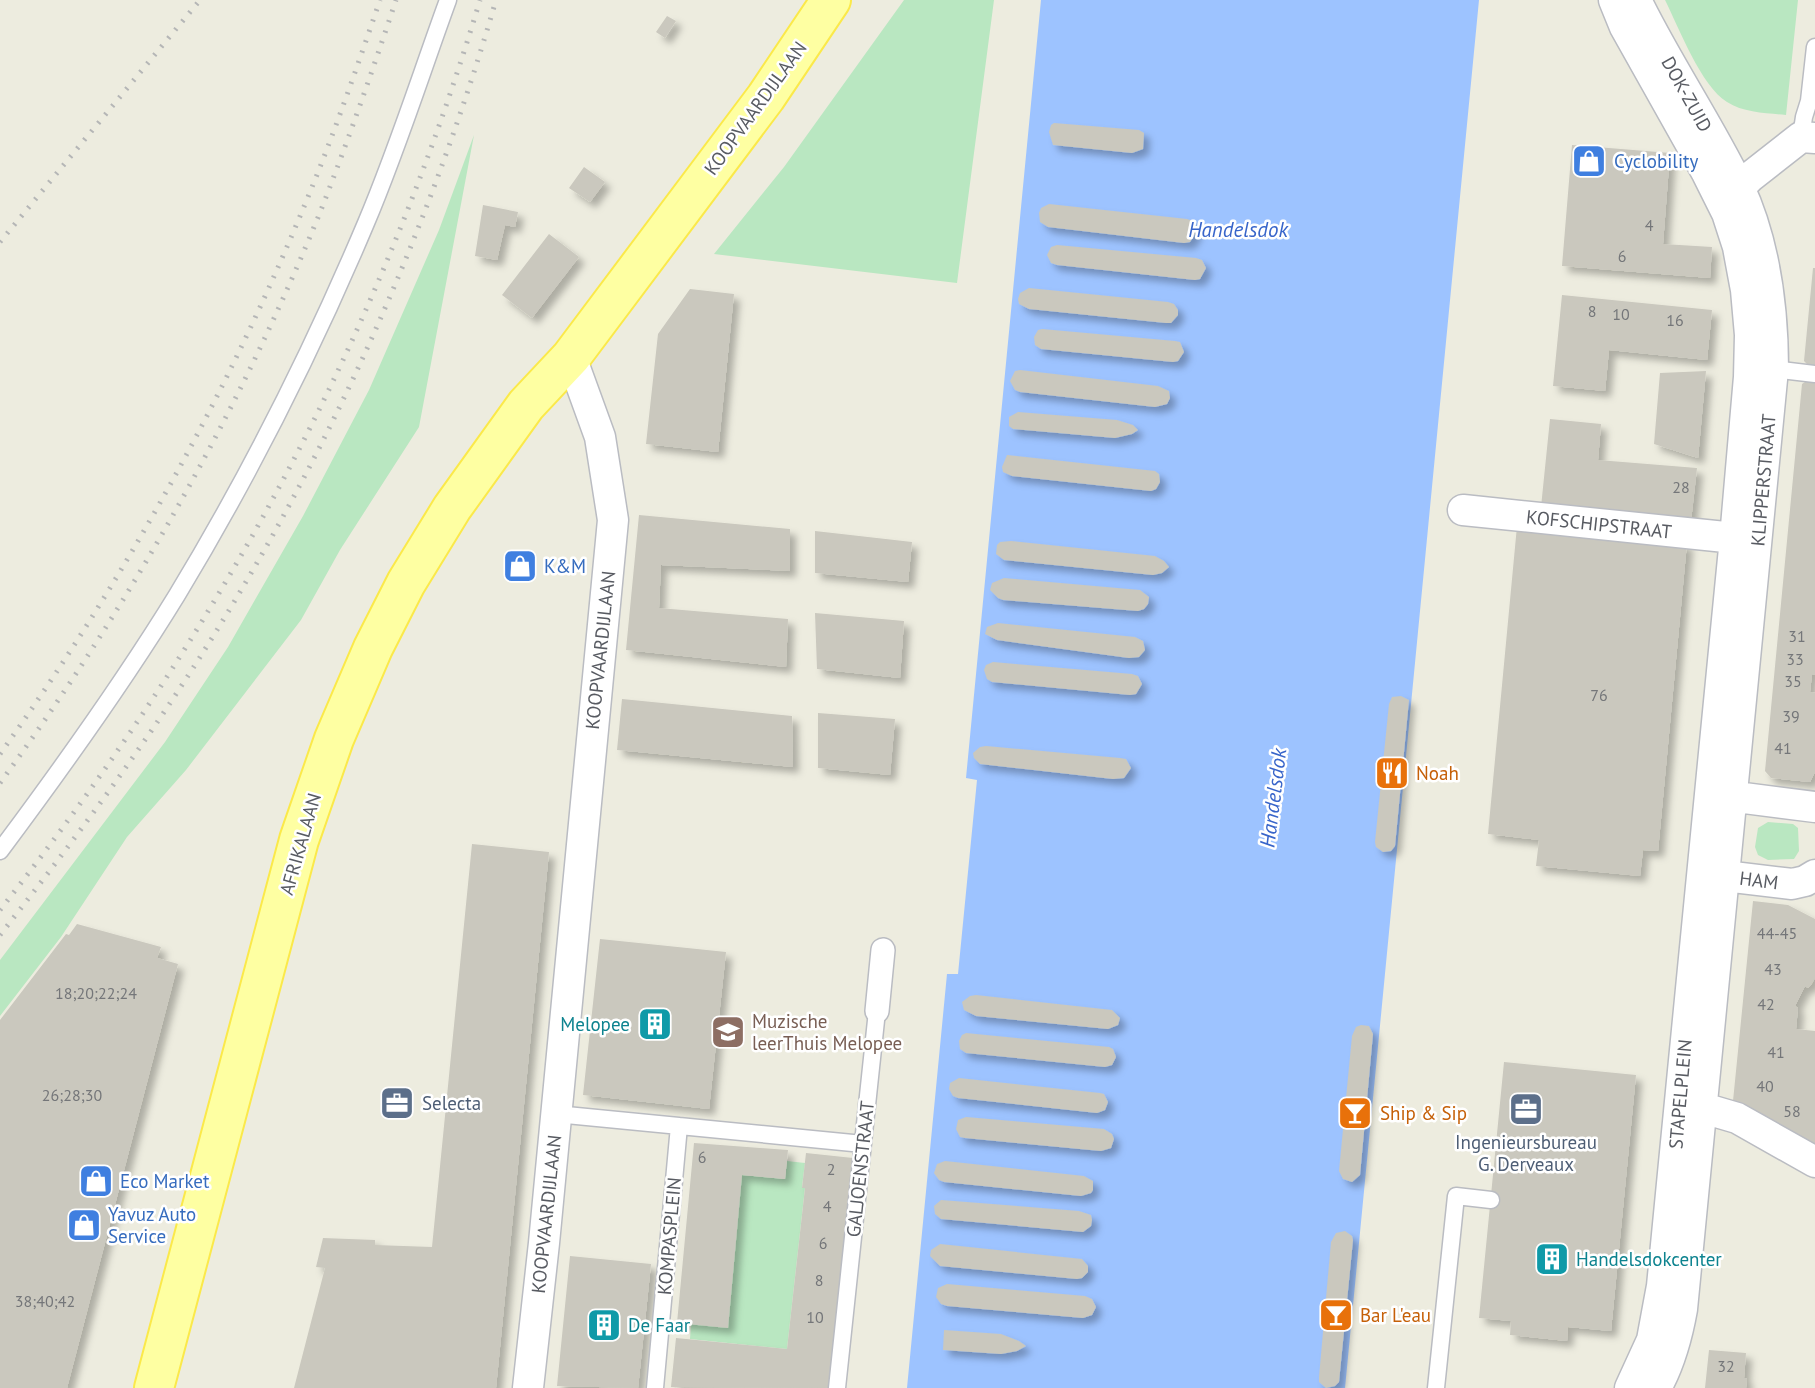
<svg xmlns="http://www.w3.org/2000/svg" width="1815" height="1388" font-family="'PT Sans',sans-serif">
<style>
.green{fill:#b9e7c1}
.water{fill:#9dc3ff}
.building{fill:#cac8be;filter:url(#shadow)}
.lines{fill:none;stroke-linecap:round;stroke-linejoin:round}
.service-casing{stroke:#babcc2;stroke-width:19}
.pedestrian-casing{stroke:#babcc2;stroke-width:26}
.minor-casing{stroke:#babcc2;stroke-width:33}
.primary-casing{stroke:#fbe94a;stroke-width:42}
.service{stroke:#fff;stroke-width:16}
.pedestrian{stroke:#fff;stroke-width:23}
.minor{stroke:#fff;stroke-width:30}
.primary{stroke:#feffa2;stroke-width:38}
.rail{stroke:#b5b6b6;stroke-width:5;stroke-dasharray:2 9;stroke-linecap:butt}
.labels{text-anchor:middle;dominant-baseline:central;stroke-width:5;stroke-linejoin:round;paint-order:stroke}
.number-label{font-size:16px;fill:#747679}
.street-label{font-size:19px;fill:#585b62;stroke:#fff}
.shop-label{font-size:19px;fill:#366cbe;stroke:#fff;text-anchor:start}
.food-label{font-size:19px;fill:#c56008;stroke:#fff;text-anchor:start}
.education-label{font-size:19px;fill:#785e54;stroke:#fff;text-anchor:start}
.culture-label{font-size:19px;fill:#0d838f;stroke:#fff;text-anchor:start}
.service-label{font-size:19px;fill:#4e5e75;stroke:#fff;text-anchor:start}
.water-label{font-size:21px;font-style:italic;fill:#3865ca;stroke:#fff}
</style>
<defs>
<filter id="shadow"><feDropShadow dx="6" dy="6" stdDeviation="3.5" flood-color="#0004"/></filter>
</defs>
<rect width="100%" height="100%" fill="#edecdf"/>
<!-- green -->
<path class="green" d="M904,0H994L957,283L714,254L784,167Z
M1665,0H1798L1786,115C1767,113 1744,113 1727,102C1701,86 1679,28 1665,0Z
M474,135L419,427L340,550L301,620L186,770L127,837L61,937L0,1016V960L165,742L228,647L303,516L369,390L439,230Z
M1768,822L1793,824L1798,828L1799,851L1794,859L1768,860L1758,855L1755,847L1758,828Z
M787,1161L805,1163L802,1187L805,1188L787,1349L690,1339L691,1324L742,1175L785,1179Z"/>
<!-- water -->
<path class="water" d="M1041,0H1479L1345,1388H907L947,974H958L977,780L966,778Z"/>
<!-- building -->
<path class="building" d="M667,16L676,21L665,38L656,32Z
M1054,123L1139,130L1144,133L1143,149L1132,153L1053,145L1049,132L1051,125Z
M1572,145L1670,153L1663,244L1712,247L1710,278L1562,266Z
M584,167L605,182L590,202L569,188Z
M1049,204L1187,219L1193,221L1196,232L1190,242L1184,243L1048,227L1040,222L1039,213L1041,208Z
M483,205L518,212L515,227L505,225L497,260L475,256Z
M549,234L579,257L532,318L502,295Z
M1057,245L1196,258L1202,260L1206,268L1200,279L1195,280L1057,265L1051,263L1047,255L1051,247Z
M1813,268H1815V366H1809L1804,361Z
M1029,288L1168,302L1174,304L1178,310V315L1171,323H1166L1029,309L1019,304L1018,299L1020,293Z
M690,289L734,294L718,452L646,444L658,334Z
M1562,295L1712,310L1707,360L1609,350L1605,391L1553,386Z
M1042,329L1175,341L1180,342L1184,352L1178,361L1173,362L1041,349L1035,345L1034,337L1038,330Z
M1020,370L1158,386L1169,391L1170,398L1167,404L1155,407L1020,392L1015,390L1010,381L1015,371Z
M1706,371L1698,458L1654,444L1660,373Z
M1808,380H1815V675L1812,674L1810,692L1815,693V772L1810,782L1771,778L1765,771L1802,384Z
M1018,412L1117,420L1133,425L1138,430L1132,434L1115,438L1013,429L1009,426V417Z
M1550,419L1601,424L1598,460L1697,468L1691,521L1541,507Z
M1007,455L1155,471L1159,474L1160,482L1156,489L1151,491L1012,476L1003,472L1002,467Z
M639,515L790,529V571L661,565L659,608L788,619L786,667L626,650Z
M1517,526L1687,543L1658,851L1643,850L1640,876L1536,866L1539,840L1488,834Z
M815,531L912,542L908,582L815,573Z
M1011,541L1155,556L1164,561L1169,567L1162,573L1153,575L1004,560L996,554L997,545L1000,542Z
M1004,578L1140,590L1149,597L1148,604L1144,609L1138,611L1003,600L998,598L990,590L992,583Z
M815,613L904,621L900,678L817,669Z
M998,623L1135,637L1143,641L1145,650L1139,657L1129,658L997,640L985,634L987,627Z
M993,662L1132,674L1138,676L1142,684L1136,694L1130,695L992,682L987,679L984,670L986,665Z
M1401,696L1409,700L1395,846L1391,851L1383,852L1376,847L1375,842L1389,704L1392,697Z
M622,699L792,716L793,767L617,750Z
M818,713L895,719L890,775L818,768Z
M986,746L1120,758L1126,759L1131,768L1124,778L1113,779L980,764L974,758L973,753L980,747Z
M472,844L549,852L496,1388H294L325,1268L316,1267L323,1238L375,1240V1245L432,1247Z
M1753,901L1788,905L1815,919V978L1811,985L1808,988L1805,986L1795,1006L1798,1008L1796,1029L1815,1031V1151L1733,1101Z
M77,924L161,947L157,958L178,964L67,1388H0V1020L66,934L69,935Z
M600,939L726,952L709,1109L583,1095Z
M976,995L1112,1010L1120,1018L1118,1025L1108,1029L976,1016L964,1010L962,1002L970,996Z
M1361,1025L1369,1026L1373,1034L1360,1175L1352,1182L1343,1179L1339,1171L1352,1036L1356,1027Z
M966,1033L1109,1047L1113,1049L1116,1057L1112,1065L1105,1067L966,1053L960,1049L959,1041L962,1035Z
M1504,1062L1636,1075L1611,1331L1568,1327L1567,1341L1510,1335L1511,1321L1479,1318Z
M959,1078L1100,1093L1104,1094L1108,1102L1105,1110L1097,1113L958,1098L953,1096L949,1089L950,1083Z
M966,1117L1104,1129L1112,1134L1114,1139L1111,1148L1101,1151L965,1138L960,1137L956,1129L958,1120Z
M694,1143L788,1150L785,1179L742,1175L728,1328L677,1323Z
M806,1153L853,1158L831,1388L671,1387L676,1338L787,1349L805,1188H802Z
M945,1161L1084,1176L1093,1181V1190L1091,1193L1081,1196L944,1182L939,1180L934,1173L937,1164Z
M941,1200L1079,1211L1091,1215L1092,1220L1091,1226L1083,1232L941,1219L935,1214L934,1206Z
M1345,1231L1352,1236L1353,1240L1339,1382L1335,1386L1326,1388L1319,1382V1377L1331,1242L1336,1233Z
M940,1244L1082,1259L1088,1266V1272L1082,1278L1077,1279L940,1266L930,1256L931,1250Z
M570,1256L651,1264L638,1388L557,1386Z
M947,1284L1085,1296L1092,1299L1096,1307L1092,1315L1083,1318L947,1306L941,1304L936,1297L938,1288Z
M944,1330L1001,1334L1019,1341L1026,1346L1017,1351L1001,1354L943,1350Z
M1709,1350L1746,1353L1744,1378L1747,1379L1746,1388H1705Z"/>
<g class="lines">
<!-- service casing -->
<g class="service-casing">
<path id="service" d="M1801,137L1804,117L1809,101L1815,47
M1773,369L1815,374
M0,851C62,768 123,683 177,595C249,476 312,351 366,223C397,150 421,74 448,0
M556,1114L863,1144
M655,1388L679,1126
M837,1388L877,1011
M1436,1388L1456,1196L1491,1200"/>
</g>
<!-- pedestrian casing -->
<g class="pedestrian-casing">
<path id="pedestrian" d="M877,1011L883,950"/>
</g>
<!-- minor casing -->
<g class="minor-casing">
<path id="minor" d="M1614,0L1625,27L1707,173L1727,213L1738,247L1746,290L1750,335L1749,377L1735,538L1662,1286L1652,1340L1630,1388
M1636,0C1667,64 1708,123 1739,187C1765,243 1773,308 1773,369L1682,1309C1677,1337 1670,1363 1656,1388
M1724,197L1739,188L1750,177L1801,137L1815,138
M1463,510L1735,538
M1713,794L1815,807
M1708,874L1792,884L1805,881L1815,875
M1703,1108L1737,1118L1815,1162
M528,1388L544,1243L613,520L600,437L571,357"/>
</g>
<!-- primary casing -->
<g class="primary-casing">
<path id="primary" d="M154,1388L299,840L334,739L373,648L406,583L452,508L526,405L571,357L766,97L831,0"/>
</g>
<!-- service -->
<use href="#service" class="service"/>
<!-- pedestrian -->
<use href="#pedestrian" class="pedestrian"/>
<!-- minor -->
<use href="#minor" class="minor"/>
<!-- primary -->
<use href="#primary" class="primary"/>
<!-- rail -->
<path class="rail" d="M0,242L200,0
M0,754C121,585 223,402 303,209C332,140 356,70 380,0
M0,783C128,608 237,415 319,215C347,144 372,72 396,0
M0,910C219,631 378,341 480,0
M0,935C77,837 151,737 217,630C338,434 432,221 496,0"/>
</g>
<!-- icons -->
<defs>
<g id="shop-square" transform="scale(1.75)"><rect x="-9" y="-9" width="18" height="18" rx="4" fill="#3f7fe0" stroke="#fff"/><path d="M-5-2.5h2.3a2.7 3.5 0 0 1 5.4 0H5L5.5 6h-11ZM-1.5-2.5h3a1.5 2.3 0 0 0-3 0Z" fill="#fff"/></g>
<g id="restaurant-square" transform="scale(1.75)"><rect x="-9" y="-9" width="18" height="18" rx="4" fill="#e8710a" stroke="#fff"/><path d="M-5-6h1v4h1v-4h1v4h1v-4h1v5L-1.5 .5V6h-2V.5L-5-1ZM5-6V6H3V1.5H1.5Q1.5-4 5-6Z" fill="#fff"/></g>
<g id="building-square" transform="scale(1.75)"><rect x="-9" y="-9" width="18" height="18" rx="4" fill="#0f9aa8" stroke="#fff"/><path d="M-4-6H4V6H1V3H-1V6H-4ZM-2.5-4.3h1.7v1.8h-1.7ZM.8-4.3h1.7v1.8H.8ZM-2.5-1h1.7V.8h-1.7ZM.8-1h1.7V.8H.8Z" fill="#fff"/></g>
<g id="school-square" transform="scale(1.75)"><rect x="-9" y="-9" width="18" height="18" rx="4" fill="#8d6e63" stroke="#fff"/><path d="M0-5L7-2L0 1L-7-2ZM-4 1L0 2.5L4 1V4Q0 6-4 4Z" fill="#fff"/></g>
<g id="office-square" transform="scale(1.75)"><rect x="-9" y="-9" width="18" height="18" rx="4" fill="#5c6f8a" stroke="#fff"/><path d="M-6-3h4V-5.5h4V-3h4V5H-6ZM-1-4.5V-3h2v-1.5ZM-6 0V1H6V0Z" fill="#fff"/></g>
<g id="bar-square" transform="scale(1.75)"><rect x="-9" y="-9" width="18" height="18" rx="4" fill="#e8710a" stroke="#fff"/><path d="M-6-5H6L.8 .8V4.5H3.5V6h-7V4.5H-.8V.8Z" fill="#fff"/></g>
</defs>
<g fill-rule="evenodd">
<use href="#shop-square" x="1589" y="161"/>
<use href="#shop-square" x="520" y="566"/>
<use href="#restaurant-square" x="1392" y="773"/>
<use href="#building-square" x="655" y="1024"/>
<use href="#school-square" x="728" y="1032"/>
<use href="#office-square" x="397" y="1103"/>
<use href="#office-square" x="1526" y="1109"/>
<use href="#bar-square" x="1355" y="1113"/>
<use href="#shop-square" x="96" y="1181"/>
<use href="#shop-square" x="84" y="1225"/>
<use href="#building-square" x="1552" y="1259"/>
<use href="#bar-square" x="1336" y="1315"/>
<use href="#building-square" x="604" y="1325"/>
</g>
<g class="labels">
<!-- number labels -->
<g class="number-label">
<text x="1649" y="225">4</text>
<text x="1622" y="256">6</text>
<text x="1592" y="311">8</text>
<text x="1621" y="314">10</text>
<text x="1675" y="320">16</text>
<text x="1681" y="487">28</text>
<text x="1797" y="636">31</text>
<text x="1795" y="659">33</text>
<text x="1793" y="681">35</text>
<text x="1599" y="695">76</text>
<text x="1791" y="716">39</text>
<text x="1783" y="748">41</text>
<text x="1777" y="933">44-45</text>
<text x="1773" y="969">43</text>
<text x="96" y="993">18;20;22;24</text>
<text x="1766" y="1004">42</text>
<text x="1776" y="1052">41</text>
<text x="1765" y="1086">40</text>
<text x="72" y="1095">26;28;30</text>
<text x="1792" y="1111">58</text>
<text x="702" y="1157">6</text>
<text x="831" y="1169">2</text>
<text x="827" y="1206">4</text>
<text x="823" y="1243">6</text>
<text x="819" y="1280">8</text>
<text x="45" y="1301">38;40;42</text>
<text x="815" y="1317">10</text>
<text x="1726" y="1366">32</text>
</g>
<!-- street labels -->
<g class="street-label">
<text transform="translate(1687 94) rotate(61)">DOK-ZUID</text>
<text transform="translate(755 108) rotate(-54)">KOOPVAARDIJLAAN</text>
<text transform="translate(1763 480) rotate(-85)">KLIPPERSTRAAT</text>
<text transform="translate(1599 524) rotate(6)">KOFSCHIPSTRAAT</text>
<text transform="translate(600 650) rotate(-84)">KOOPVAARDIJLAAN</text>
<text transform="translate(300 844) rotate(-74)">AFRIKALAAN</text>
<text transform="translate(1759 880) rotate(7)">HAM</text>
<text transform="translate(1680 1094) rotate(-85)">STAPELPLEIN</text>
<text transform="translate(860 1169) rotate(-84)">GALJOENSTRAAT</text>
<text transform="translate(546 1214) rotate(-84)">KOOPVAARDIJLAAN</text>
<text transform="translate(669 1236) rotate(-85)">KOMPASPLEIN</text>
</g>
<!-- shop labels -->
<g class="shop-label">
<text x="1614" y="161">Cyclobility</text>
<text x="544" y="566">K&amp;M</text>
<text x="120" y="1181">Eco Market</text>
<text x="108" y="1214">Yavuz Auto<tspan x="108" dy="22">Service</tspan></text>
</g>
<!-- food labels -->
<g class="food-label">
<text x="1416" y="773">Noah</text>
<text x="1380" y="1113">Ship &amp; Sip</text>
<text x="1360" y="1315">Bar L'eau</text>
</g>
<!-- education labels -->
<g class="education-label">
<text x="752" y="1021">Muzische<tspan x="752" dy="22">leerThuis Melopee</tspan></text>
</g>
<!-- culture labels -->
<g class="culture-label">
<text x="630" y="1024" text-anchor="end">Melopee</text>
<text x="1576" y="1259">Handelsdokcenter</text>
<text x="628" y="1325">De Faar</text>
</g>
<!-- service labels -->
<g class="service-label">
<text x="422" y="1103">Selecta</text>
<text x="1526" y="1142" text-anchor="middle">Ingenieursbureau<tspan x="1526" dy="22">G. Derveaux</tspan></text>
</g>
<!-- water labels -->
<g class="water-label">
<text x="1238" y="229">Handelsdok</text>
<text transform="translate(1273 798) rotate(-83)">Handelsdok</text>
</g>
</g>
</svg>
